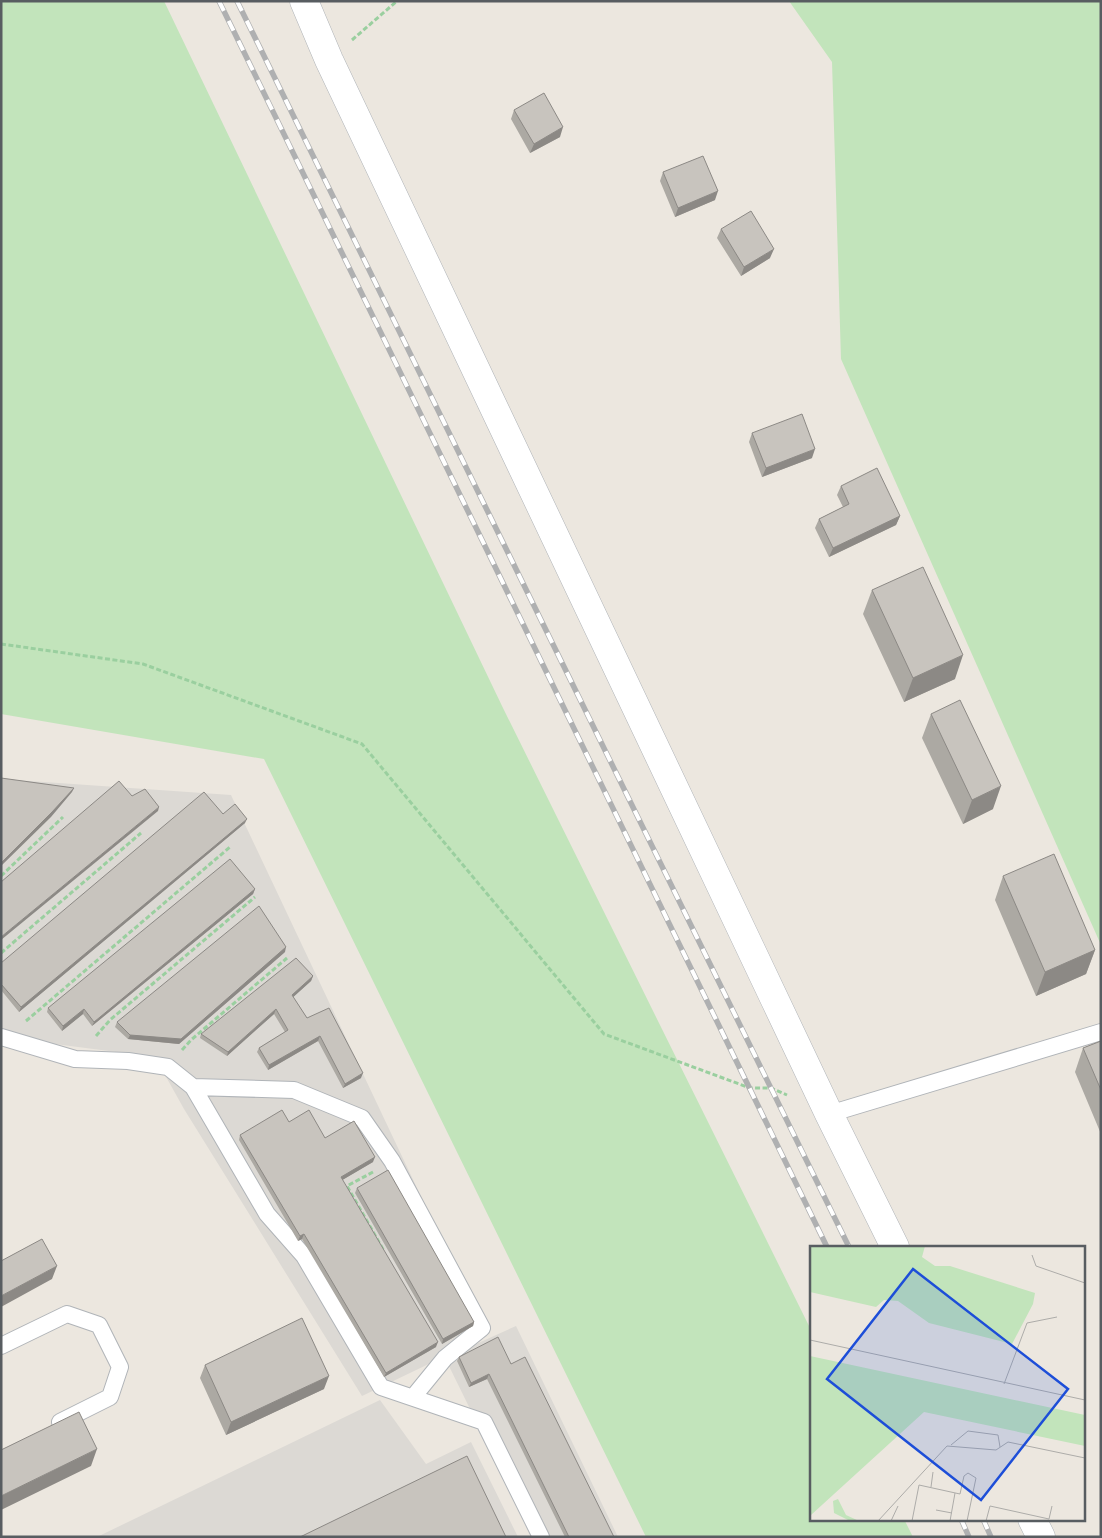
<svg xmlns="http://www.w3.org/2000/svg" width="1102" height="1538" font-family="'IBM Plex Sans',sans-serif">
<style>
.industrial{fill:#dcd9d4}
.green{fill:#c2e4bb}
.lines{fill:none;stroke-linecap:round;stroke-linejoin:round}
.service-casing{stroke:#b0b4b8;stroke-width:18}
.minor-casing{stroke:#b0b4b8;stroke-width:29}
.path{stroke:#9acf9f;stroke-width:3;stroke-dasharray:5 2.5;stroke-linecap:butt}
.service{stroke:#fff;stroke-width:16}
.minor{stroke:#fff;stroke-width:28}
.rail-casing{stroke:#afb0b1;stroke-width:5.5}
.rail{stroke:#fff;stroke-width:4;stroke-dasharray:11;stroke-linecap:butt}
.wall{fill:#aca9a3}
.shaded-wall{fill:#8c8985}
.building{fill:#c8c4be;stroke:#8c8985}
.inset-road{fill:none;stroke:#adaca9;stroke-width:1}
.view{fill:#1d4ed8;fill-opacity:0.15;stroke:#1d4ed8;stroke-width:2.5}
.inset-edge{fill:none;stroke:#585d61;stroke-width:2.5}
</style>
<rect width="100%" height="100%" fill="#ece7df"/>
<!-- industrial -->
<path class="industrial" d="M1,779L231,795L487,1336L362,1396L184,1109L155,1057L1,1037Z
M516,1326L618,1537H533L445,1358Z
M380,1400L426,1464L471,1442L518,1537H97Z"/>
<!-- green -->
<path class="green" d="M1,1H164L503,708L811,1330V1519H904L913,1537H646L264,759L1,714Z
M789,1H1101V945L841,359L832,62Z"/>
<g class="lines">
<!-- service casing -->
<g class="service-casing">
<path id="service" d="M1,1037L75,1059L128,1061L168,1067L193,1087L267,1214L304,1256L381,1387L484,1422L541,1537
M193,1087L294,1090L362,1118L392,1161L482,1328L445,1358L414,1396
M829,1114L1101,1032
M1,1346L67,1314L99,1325L120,1367L110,1397L60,1422"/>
</g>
<!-- minor casing -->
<g class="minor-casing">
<path id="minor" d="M304,1L329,60L829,1114L895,1247
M1032,1519L1041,1537"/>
</g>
<!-- path -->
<path class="path" d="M352,40L397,1
M1,644L143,664L362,744L604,1034L750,1088H771L787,1095
M1,876L63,817
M1,953L141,833
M26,1021L230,847
M96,1036L110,1020L255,897
M182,1050L191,1040L287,958
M373,1172L347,1186L384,1251"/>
<!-- service -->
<use href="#service" class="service"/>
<!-- minor -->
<use href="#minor" class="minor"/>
<!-- rail casing -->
<g class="rail-casing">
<path id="rail" d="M219,1L827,1247
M237,1L849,1247
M961,1519L969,1537
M983,1519L991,1537"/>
</g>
<!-- rail -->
<use href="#rail" class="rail"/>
</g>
<!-- wall -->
<path class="wall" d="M514,110L560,137L530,153L511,119Z
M663,172L715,200L675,217L660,181Z
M721,229L770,258L741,276L717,238Z
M752,433L812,458L762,477L749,442Z
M841,486L900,516L896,525L829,557L815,528L819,519L843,507L837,495Z
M872,590L955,679L904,702L863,614Z
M931,714L993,809L963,824L922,738Z
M223,814L245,823L19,1012L1,990V963Z
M1003,876L1095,950L1086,974L1036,996L995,900Z
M255,889L253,894L92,1026L83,1014L62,1031L47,1012L48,1008Z
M285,952L179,1044L128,1039L115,1027L117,1022Z
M313,976L311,981L293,997L307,1018L361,1078L343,1088L318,1041L268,1070L257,1052L259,1048L285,1032L274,1014L227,1056L200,1038L201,1034Z
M1101,1041V1134L1075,1072L1083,1048Z
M289,1122L373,1162L342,1180L436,1347L384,1377L302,1239L298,1241L239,1140L240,1135Z
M357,1188L474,1322L473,1326L442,1344L355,1193Z
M459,1357L511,1364L614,1537H565L487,1379L469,1387L457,1361Z
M205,1365L324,1389L226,1435L200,1378Z"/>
<!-- shaded-wall -->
<path class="shaded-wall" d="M563,127L560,137L530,153L534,144Z
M718,191L715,200L675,217L678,208Z
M774,249L770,258L741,276L744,267Z
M815,449L812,458L762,477L766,468Z
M900,516L896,525L829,557L833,548Z
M963,655L955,679L904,702L913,678Z
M1001,786L993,809L963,824L972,800Z
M74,788L72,792L51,817L1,866V863Z
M159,807L158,811L1,940V937Z
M247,819L245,823L19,1012L21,1007Z
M255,889L253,894L92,1026L94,1022Z
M286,947L285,952L179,1044L128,1039L130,1035Z
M1095,950L1086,974L1036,996L1045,972Z
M313,976L311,981L290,1000L292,995Z
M84,1009L83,1014L62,1031L63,1026Z
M276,1009L274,1014L227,1056L228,1052Z
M320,1036L318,1041L268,1070L269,1065Z
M363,1073L361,1078L343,1088L345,1084Z
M375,1157L373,1162L339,1182L341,1177Z
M304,1234L302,1239L298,1241L300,1236Z
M57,1266L52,1279L1,1307V1296Z
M474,1322L473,1326L442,1344L443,1339Z
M438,1342L436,1347L384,1377L386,1373Z
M489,1374L487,1379L469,1387L471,1383Z
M329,1376L324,1389L226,1435L231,1422Z
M97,1449L91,1466L1,1510V1496Z"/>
<!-- building -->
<path class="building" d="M544,93L563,127L534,144L514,110Z
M703,156L718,191L678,208L663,172Z
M751,211L774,249L744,267L721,229Z
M802,414L815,449L766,468L752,433Z
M877,468L900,516L833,548L819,519L849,504L841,486Z
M923,567L963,655L913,678L872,590Z
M960,700L1001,786L972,800L931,714Z
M1,778L74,788L52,812L1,863Z
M119,781L132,796L145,789L159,807L1,937V882Z
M204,792L223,814L235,804L247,819L21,1007L1,984V963Z
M1054,854L1095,950L1045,972L1003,876Z
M230,859L255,889L94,1022L84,1009L63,1026L48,1008Z
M259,906L286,947L181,1039L130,1035L117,1022Z
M296,958L313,976L292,995L307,1018L329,1008L363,1073L345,1084L320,1036L269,1065L259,1048L288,1030L276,1009L228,1052L201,1034Z
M1101,1041V1090L1083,1048Z
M282,1110L289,1122L309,1110L325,1138L354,1121L375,1157L341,1177L438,1342L386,1373L304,1234L300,1236L240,1135Z
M388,1170L474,1322L443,1339L357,1188Z
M42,1239L57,1266L1,1296V1261Z
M302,1318L329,1376L231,1422L205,1365Z
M498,1337L511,1364L525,1357L614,1537H569L489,1374L471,1383L459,1357Z
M79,1412L97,1449L1,1496V1450Z
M467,1456L506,1537H300Z"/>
<!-- overview -->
<g transform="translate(810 1246)">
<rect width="275" height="275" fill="#ece7df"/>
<path d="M0,0H115L112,11L125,20H140L225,47L223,58L202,98L119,77L88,55L74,54L66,61L0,46ZM0,110L275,169V200L114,166L1,269ZM28,253L36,269L49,275H40L24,267L23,255Z" fill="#c2e4bb"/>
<path class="inset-road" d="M222,9L226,20L275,37M0,94L275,154M194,138L217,77L247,71M141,199L158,185L188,189L190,201M121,241L123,226M126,264L142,267M68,275L137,200L186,204L198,196L275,212M81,275L88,260M102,275L109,239L150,248L154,230L158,227L166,232L157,275M140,275L145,247M176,275L180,260L239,273L242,260"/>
<path class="view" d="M103,23L258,143L171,254L17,133Z"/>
<rect width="275" height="275" class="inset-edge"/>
</g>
<!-- border -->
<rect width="1102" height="1538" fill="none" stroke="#585d61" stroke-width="5"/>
</svg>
